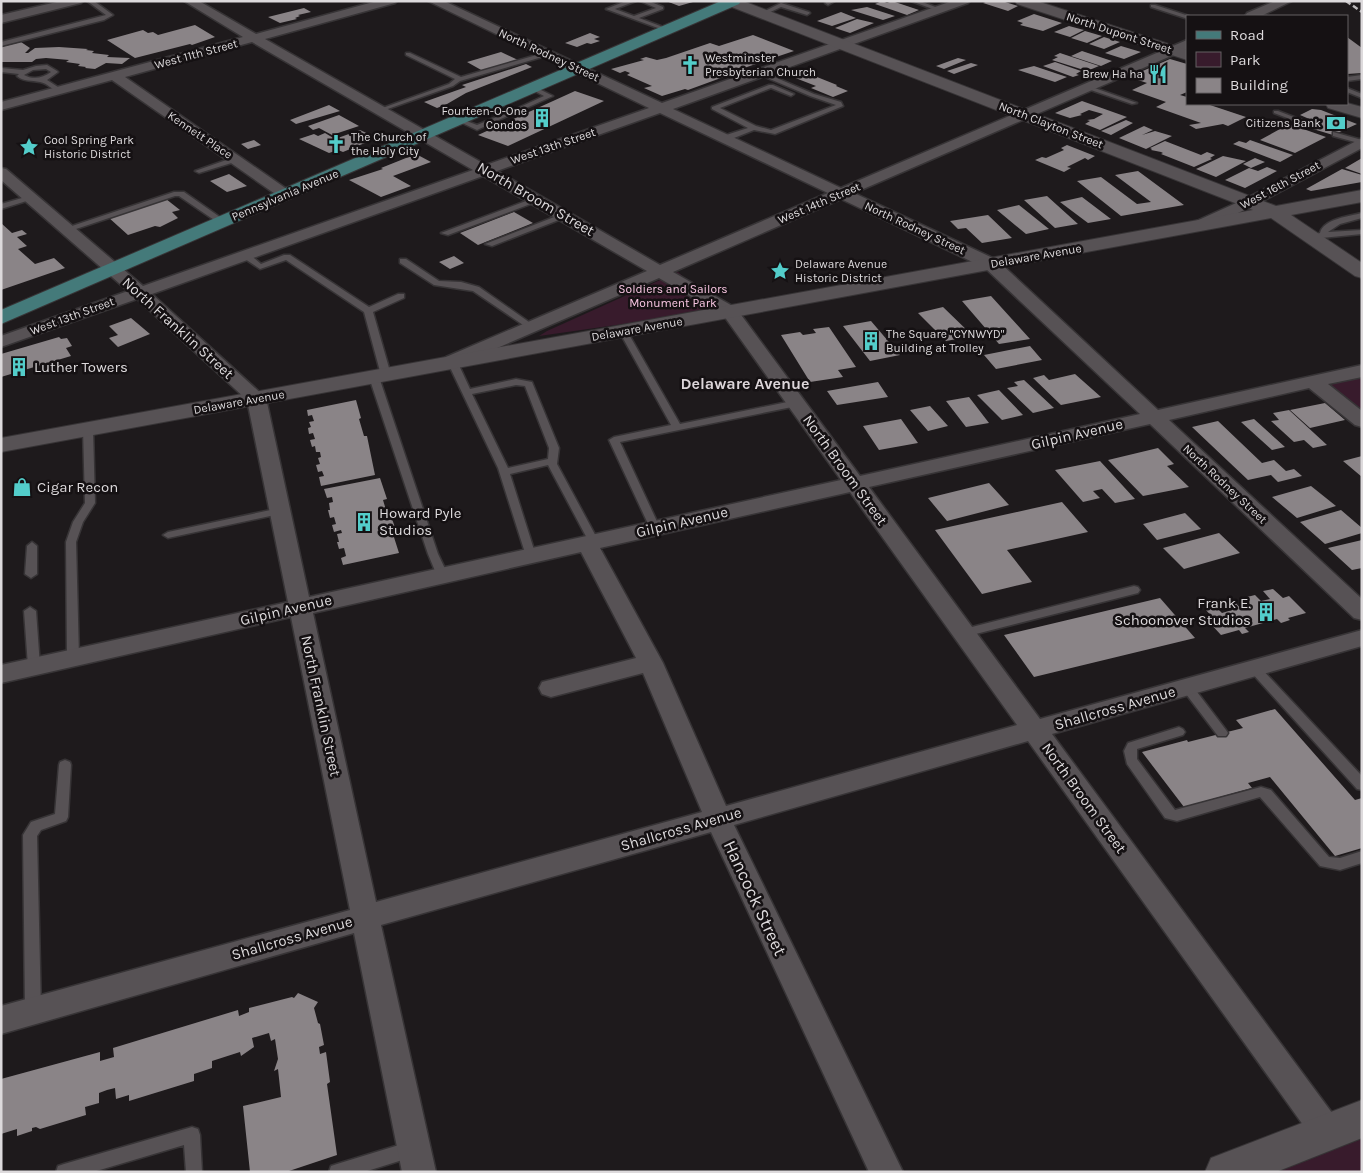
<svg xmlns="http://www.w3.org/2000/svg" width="1363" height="1173" font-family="Karla,sans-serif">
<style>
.green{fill:#381b2c}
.building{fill:#8a8487}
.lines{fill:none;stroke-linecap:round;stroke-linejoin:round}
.service-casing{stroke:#373436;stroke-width:3}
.minor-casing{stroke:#373436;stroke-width:3}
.tertiary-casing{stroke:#373436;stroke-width:2}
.primary-casing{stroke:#373436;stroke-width:2}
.service{fill:#575255;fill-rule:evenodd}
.minor{fill:#575255;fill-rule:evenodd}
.tertiary{fill:#575255;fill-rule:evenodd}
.primary{fill:#447a7a;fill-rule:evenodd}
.rail{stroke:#bebbbd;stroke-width:2.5;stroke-dasharray:5.5 3;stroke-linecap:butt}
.labels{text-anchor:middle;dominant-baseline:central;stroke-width:5;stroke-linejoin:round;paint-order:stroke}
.far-street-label{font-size:12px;fill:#dddadc;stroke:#151113}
.far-poi-label{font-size:12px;fill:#dddadc;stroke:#151113;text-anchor:start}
.far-park-label{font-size:12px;fill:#f8c6e2;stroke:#151113}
.street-label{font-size:15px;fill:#dddadc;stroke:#151113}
.poi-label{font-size:15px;fill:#dddadc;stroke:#151113;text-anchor:start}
.neighbourhood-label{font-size:16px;font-weight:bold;fill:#dcd5d9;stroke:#151113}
.near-street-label{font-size:18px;fill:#dddadc;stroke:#151113}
</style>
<rect width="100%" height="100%" fill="#1e1a1c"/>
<!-- green -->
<path class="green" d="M678,272L721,310L539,336L547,331Z
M1362,371V421L1313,382Z
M1362,1119V1172H1225Z"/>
<!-- building -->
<path class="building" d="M666,1H692L693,2L679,6Z
M882,1L887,3L892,1L919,10L907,15L875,4Z
M988,1H1002L1018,6L1008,11L983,3Z
M867,7L895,16L883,20L851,10Z
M304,8L311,12L298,15L300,16L295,18L297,19L280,23L268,17Z
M841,12L856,18L832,26L817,21Z
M1034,14L1062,23L1043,31L1020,25L1023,23L1017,21Z
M857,19L874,23L850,33L835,28Z
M195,25L215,37L192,45L190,44L135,58L107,40L143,30L148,33L153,32L158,35Z
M1069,26L1084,30L1070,37L1054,32Z
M1085,31L1102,36L1087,43L1071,38Z
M590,33L600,37L594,39L600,41L591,44L587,43L577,47L565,43Z
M753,35L794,51L738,70L740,71L688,90L685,89L662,96L644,88L652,86L627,75L630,73L625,71L620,73L611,69L644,60L640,59L646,57L657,60L666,58L710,43L719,46Z
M1104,37L1120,42L1104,49L1089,44Z
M1347,37L1362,48V73L1347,74Z
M21,42L30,48L25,53H28L35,48L59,47L88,49L86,50L94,51L92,53L109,55L107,57L130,58L122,64L106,63L95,69L85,68L86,67L78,66L80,64L66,62L69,60L46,58L36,59L32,62H1V47Z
M1121,46L1141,52L1124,59L1105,53Z
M1082,51L1112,61L1101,66L1071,56Z
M501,52L518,60L483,71L467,62Z
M1060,53L1099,66L1087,71L1052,60L1058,57L1054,56Z
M958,58L966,60L944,69L936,66Z
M1170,59L1187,64V92L1180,95L1187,97V104H1207L1246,117L1228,126L1223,124L1196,129L1189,125L1201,123L1156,107L1166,102L1132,90L1147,83L1129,77Z
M1055,62L1081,71L1076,74L1079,75L1073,77L1043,66Z
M971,63L978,65L954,74L947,71Z
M526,64L532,67L466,93L447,104L437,108L424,102L466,87L462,85Z
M1034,66L1067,77L1055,82L1018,70Z
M797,69L837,85L836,86L848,91L833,97L811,88L816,86L785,74Z
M575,91L604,101L508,146L478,135Z
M1082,101L1127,117L1100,130L1085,124L1090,121L1087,120L1094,119L1103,114L1089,110L1080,114L1082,115L1070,118L1055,113Z
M329,105L340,111L296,124L290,120Z
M1312,109L1321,110L1357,124L1333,135L1313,129L1321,124L1300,115Z
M339,115L359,126L332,135L319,128L313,130L308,126Z
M1126,120L1133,123L1111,135L1101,131Z
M1289,124L1326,137L1295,153L1260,140Z
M1144,126L1153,130L1142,135L1155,131L1172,136L1146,149L1119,138Z
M360,130L377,138L343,152L338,150L329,153L299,139L314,134L318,136L325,133L335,139Z
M254,140L261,145L248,149L241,144Z
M1250,140L1293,155L1280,162L1233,144L1239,141L1246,143Z
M1165,141L1201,155L1207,152L1215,155L1210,158L1212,159L1194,167L1161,154L1163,153L1161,152L1151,150L1152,149L1150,148Z
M1067,145L1095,156L1088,160L1085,158L1067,167L1071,168L1064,172L1035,160L1042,157L1046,158L1064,150L1061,148Z
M416,154L431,162L393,176L411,186L381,197L349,180L383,169L381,168Z
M1223,156L1246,161L1216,177L1196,169Z
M1255,158L1265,162L1251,168L1243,164Z
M1362,158V174L1345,168Z
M1267,167L1277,171L1245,188L1225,180L1249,168L1258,171Z
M1342,169L1362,175V182L1311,191L1306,189Z
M1138,171L1184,205L1121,216L1077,181L1101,177L1137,204L1151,202L1115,175Z
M229,174L247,186L227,192L210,181Z
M1047,196L1078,224L1055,228L1024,200Z
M1082,197L1111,219L1088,223L1060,202Z
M166,199L180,210L172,212L178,218L160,227L155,226L128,235L108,217Z
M1019,205L1049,229L1026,234L997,210Z
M514,212L533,223L478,245L460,233Z
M988,215L1012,238L982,243L966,228L958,229L950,221Z
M1,223L12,233L22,230L27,234L17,237L27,246L18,249L35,264L54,258L65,268L1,290Z
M454,256L464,263L450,269L439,262Z
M991,296L1030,339L999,344L962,301Z
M943,307L973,336L946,341L918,313Z
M131,318L150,334L118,347L109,338L118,335L109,326Z
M871,321L900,355L870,361L843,326Z
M829,327L856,367L838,370L843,377L810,382L781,335L800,332L803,335L816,333L813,329Z
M59,337L61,339L67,338L72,346L66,348L71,356L1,377V354Z
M1030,346L1042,360L996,369L984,355Z
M1075,374L1101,397L1061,405L1033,378L1044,375L1049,380Z
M1024,380L1054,408L1033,413L1007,388L1018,386L1014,382Z
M878,382L888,397L837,405L827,391Z
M999,390L1023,415L1002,420L977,395Z
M969,397L989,423L966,427L946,401Z
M356,400L361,418L359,419L364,436H367L375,475L321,486L319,477L324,476L322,471L318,472L316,465L320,464L318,458L321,457L320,452H316L315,446L312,447L310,440L315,439L313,433L309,434L308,428L311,427L309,422L314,421L312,415L308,416L307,410Z
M1325,403L1345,420L1310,428L1290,410Z
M930,406L948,426L928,431L910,410Z
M1289,410L1327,445L1313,448L1304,440L1294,442L1271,421L1279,420L1273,413Z
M901,419L918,443L879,450L863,426Z
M1254,419L1285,447L1272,450L1241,422Z
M1218,421L1262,463L1274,460L1286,471L1294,469L1302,476L1278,482L1271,475L1248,480L1192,427Z
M1158,448L1174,464L1167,466L1189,487L1143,496L1108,460Z
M1362,456V477L1343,461Z
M1100,461L1135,499L1115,503L1102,489L1093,491L1100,498L1083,502L1055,470Z
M380,478L387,499L383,500L389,520L392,519L396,530L392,531L399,553L343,565L341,558L346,556L344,548L339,549L337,542H339L337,534L342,533L341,530L334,532L332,525L336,524L334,517L330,518L328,510H330L329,503L333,502L332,497L327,498L324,489Z
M989,483L1009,505L947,521L928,498Z
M1311,486L1336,506L1297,518L1272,497Z
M1062,502L1088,532L1007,550L1032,582L982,594L935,530Z
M1341,510L1362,528V533L1325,544L1300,522Z
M1185,513L1201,529L1157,540L1143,524Z
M1219,533L1240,553L1184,569L1163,548Z
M1362,540V568L1352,570L1328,548Z
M1273,589L1283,598L1289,596L1306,613L1288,618L1290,620L1281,623L1277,619L1245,628L1249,632L1242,634L1239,630L1221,635L1209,622L1215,620L1205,609L1215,606L1222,613L1232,610L1225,604L1234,601L1242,610L1252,607L1243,598L1255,595L1261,601L1270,599L1263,591Z
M1160,598L1195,638L1034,677L1004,635Z
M1275,709L1355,800L1362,798V848L1335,856L1270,777L1248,783L1252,788L1184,807L1142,752L1187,740L1188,742L1243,728L1236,720Z
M298,993L318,1002L314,1008L318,1023L320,1024L324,1045L319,1047L320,1054L326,1052L330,1082L327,1084L337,1155L286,1172H250L243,1106L281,1097L278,1069L274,1071L278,1059L275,1039L271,1041L269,1033L252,1038L254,1047L241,1056L240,1052L212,1061V1068L194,1074V1081L129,1101V1095L116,1099L115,1088L107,1090L99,1093V1103L85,1107L86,1115L40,1129L36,1127L32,1128V1131L17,1136V1129L1,1134V1079L100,1052V1061L114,1057L113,1048L238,1010L239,1016L249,1012V1008L292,997L294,998Z"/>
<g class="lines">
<!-- service casing -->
<g class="service-casing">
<path id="service" d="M87,1H94L113,15L104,20L1,46V42L106,15Z
M626,1H636L615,9L634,16L656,8L640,1H649L663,7V9L639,18L671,30L666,31L606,9Z
M827,1H835L828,5L825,3Z
M911,1H920L943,10L938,11Z
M781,3L809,12L810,13L807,15L781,7L764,15L759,14Z
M1151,5H1155L1189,16L1185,18L1151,7Z
M547,52L550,54L549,55L460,81L453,86L382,111L377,110L449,84L455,79L406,55V53H410L461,77Z
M36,66L47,65L57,71L58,72L47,80L61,89V91C53,92 48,83 40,82C31,80 24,82 17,76L19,74L1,72V68L23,70ZM46,69L51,72C43,78 33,80 24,75L33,70Z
M760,71L814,94L841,102L843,106L775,134L754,130L729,140H723V136L748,128L712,109V107L769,85H773L794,94L791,96L771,88L720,108L756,126L771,130L836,105L810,96L758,74L757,73Z
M1362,75V79L1347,81V77Z
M1085,86H1089L1137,103L1132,104L1085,88Z
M531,87H535L553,96L522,110H518V108L544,96L531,89Z
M1347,88L1362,94V98L1347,92Z
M1274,111H1278L1320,127L1314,128L1274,113Z
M509,112L514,113L477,130L456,120L461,119L477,125Z
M1333,132L1362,140V144L1333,136Z
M235,157L239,159L238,161L199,173L195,171Z
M174,192H184L227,222L220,224L179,196H175L70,231L63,229Z
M29,196L36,198L1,209V204Z
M534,198L541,200L448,235L441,233Z
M1362,213V218L1340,224L1328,232L1362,230V234L1311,239L1307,237L1320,233C1323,219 1350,216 1362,213Z
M562,214L569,216L492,246L485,244Z
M242,253H248L261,264L284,255H290L369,307L398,294H404V298L373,312L391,375L389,377L386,378L381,375L364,312L286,260L260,269L242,257Z
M400,259H406L439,281L461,282L479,287L536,327L535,329H529L473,291L434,285L400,263Z
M623,328L627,331L680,424L797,400L802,403L797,406L620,442L660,528L655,531L650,528L609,440L614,437L671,425L619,331Z
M452,358L457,361L470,389L516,379L532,382L559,448L557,464L599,542L598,544L594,545L589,542L548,465L510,474L536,556L535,559H527L498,468L447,361ZM516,385L525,386L549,448L548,459L508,468L472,394Z
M374,374L379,377L438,554L448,575L446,578H438L428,554L369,377Z
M88,426L93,429L95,503L83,522L76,542L79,657L77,660H69L67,657L66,542L73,522L85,503L83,429Z
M280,508L284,509L285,511L284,513L168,538L163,535L168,532Z
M32,542L37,546V574L31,578L25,574L27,546Z
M1134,586L1138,587L1140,590L1138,593L964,637L958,633L964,629Z
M30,607L36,611L40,666L38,669H30L28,666L24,611Z
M1254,664L1258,665L1362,776V790L1357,789L1250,671L1248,668L1250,665Z
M1187,683L1191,684L1226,730L1228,733L1226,736H1218L1183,690L1181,687L1183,684Z
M1179,727L1183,729L1185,732L1183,735L1137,749V759L1175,810L1261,787L1271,790L1329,857L1340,858L1362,851V863L1340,870L1320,866L1260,797L1177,821L1165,818L1127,764L1124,751L1128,743Z
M65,760L70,762L71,765L68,817L66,821L41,830L37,836L41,1011L38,1016L33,1018L28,1016L25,1011L23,835L31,822L55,814L59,765L60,762Z
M192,1127L198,1129L200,1135L202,1172H186L184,1145L93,1172H56L58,1166L64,1164Z
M412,1141L418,1143L420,1149L418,1155L412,1157L364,1172H329L331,1166L337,1164Z"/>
</g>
<!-- minor casing -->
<g class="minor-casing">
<path id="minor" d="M61,1H83L81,3L1,23V15Z
M184,1H199L256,34L377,1H397L395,3L265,39L486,165L649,108L428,1H444L662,103L952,1H970L968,3L673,109L841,188L1187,40V49L854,193L997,260L1158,410L1362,365V377L1328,384L1362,411V427L1355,425L1309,388L1169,420L1362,599V620L1354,618L1150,424L869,487L1040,719L1362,630V646L1052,734L1338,1121L1343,1132L1338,1143L1327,1148L1316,1143L1028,741L734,825L903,1172H869L711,832L381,925L436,1172H402L354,933L1,1034V1006L350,910L291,617L1,683V665L288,602L247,400L137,299L1,347V336L128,291L1,180V168L6,169L143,286L473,170L252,42L125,77L291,192L294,195L291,198H281L112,80L1,110V102L243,37ZM660,113L828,193L660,265L497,171ZM483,176L647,271L446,357L443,361L446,365L452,367L458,365L659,278L724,316L841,480L309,597L266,398L152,294ZM841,199L985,268L1140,414L860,476L736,308L673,272ZM850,492L1017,725L726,806L663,663L600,548ZM581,552L636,658L542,682L539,688L542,694L551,697L643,673L702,812L376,902L313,613Z
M1275,1H1292L1261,16H1245L1247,13Z
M1362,138V148L1255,205L1204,229H1192L1190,226L1192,223L1245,199Z"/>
</g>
<!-- tertiary casing -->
<g class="tertiary-casing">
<path id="tertiary" d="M722,1H743L1276,206L1362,190V202L1291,215L1362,263V278L1355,276L1271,218L1,452V438L1253,210L724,4Z
M1015,1H1037L1187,50V60L1017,4Z
M1347,103L1362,107V118L1328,108L1326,104Z
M1362,1100V1138L1276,1172H1205L1211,1158Z"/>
</g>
<!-- primary casing -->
<g class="primary-casing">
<path id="primary" d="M721,1H741L739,4L1,324V310Z"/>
</g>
<!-- service -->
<use href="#service" class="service"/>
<!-- minor -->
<use href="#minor" class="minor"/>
<!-- tertiary -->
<use href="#tertiary" class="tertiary"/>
<!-- primary -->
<use href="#primary" class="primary"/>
<!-- rail -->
<path class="rail" d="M1346,1L1362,12"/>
</g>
<!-- icons -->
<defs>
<g id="church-bare" transform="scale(1.5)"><path d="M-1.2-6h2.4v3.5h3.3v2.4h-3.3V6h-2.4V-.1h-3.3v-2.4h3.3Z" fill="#53cdca" stroke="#151113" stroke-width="2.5" paint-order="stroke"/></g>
<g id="restaurant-bare" transform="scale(1.5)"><path d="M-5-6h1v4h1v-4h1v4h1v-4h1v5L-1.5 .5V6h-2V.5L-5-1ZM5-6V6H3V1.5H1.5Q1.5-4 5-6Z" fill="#53cdca" stroke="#151113" stroke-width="2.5" paint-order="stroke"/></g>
<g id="building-bare" transform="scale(1.5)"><path d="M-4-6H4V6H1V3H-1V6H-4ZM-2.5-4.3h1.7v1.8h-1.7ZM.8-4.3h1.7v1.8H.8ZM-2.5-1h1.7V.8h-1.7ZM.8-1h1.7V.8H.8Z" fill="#53cdca" stroke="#151113" stroke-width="2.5" paint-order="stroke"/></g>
<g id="bank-bare" transform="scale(1.5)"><path d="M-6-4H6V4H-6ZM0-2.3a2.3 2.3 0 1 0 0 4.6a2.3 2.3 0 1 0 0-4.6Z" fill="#53cdca" stroke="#151113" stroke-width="2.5" paint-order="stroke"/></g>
<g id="sight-bare" transform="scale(1.5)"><path d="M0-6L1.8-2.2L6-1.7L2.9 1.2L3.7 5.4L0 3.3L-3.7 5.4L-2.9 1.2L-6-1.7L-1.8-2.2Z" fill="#53cdca" stroke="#151113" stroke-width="2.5" paint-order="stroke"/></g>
<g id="shop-bare" transform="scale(1.5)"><path d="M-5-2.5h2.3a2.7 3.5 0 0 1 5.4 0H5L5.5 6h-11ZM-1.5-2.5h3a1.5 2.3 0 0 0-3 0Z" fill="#53cdca" stroke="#151113" stroke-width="2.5" paint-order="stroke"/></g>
</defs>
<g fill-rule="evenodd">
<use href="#church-bare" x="690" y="65"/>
<use href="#restaurant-bare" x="1158" y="74"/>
<use href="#building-bare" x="542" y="118"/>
<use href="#bank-bare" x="1336" y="123"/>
<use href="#church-bare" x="336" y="144"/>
<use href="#sight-bare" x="29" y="147"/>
<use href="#sight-bare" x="780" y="271"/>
<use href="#building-bare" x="871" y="341"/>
<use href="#building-bare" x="19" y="367"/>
<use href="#shop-bare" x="22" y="487"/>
<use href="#building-bare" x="364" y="522"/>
<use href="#building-bare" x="1266" y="612"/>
</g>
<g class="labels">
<!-- far-street labels -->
<g class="far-street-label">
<text transform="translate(1119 33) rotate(18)">North Dupont Street</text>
<text transform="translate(196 54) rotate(-15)">West 11th Street</text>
<text transform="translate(549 55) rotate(25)">North Rodney Street</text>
<text transform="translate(1051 125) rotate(21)">North Clayton Street</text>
<text transform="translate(200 135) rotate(34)">Kennett Place</text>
<text transform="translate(553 146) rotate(-19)">West 13th Street</text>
<text transform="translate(1280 185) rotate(-28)">West 16th Street</text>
<text transform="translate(285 195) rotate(-23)">Pennsylvania Avenue</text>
<text transform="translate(819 203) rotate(-23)">West 14th Street</text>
<text transform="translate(915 228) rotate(25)">North Rodney Street</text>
<text transform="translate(1036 256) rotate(-10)">Delaware Avenue</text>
<text transform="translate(72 316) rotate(-20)">West 13th Street</text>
<text transform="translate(637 329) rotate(-10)">Delaware Avenue</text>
<text transform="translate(239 402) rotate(-10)">Delaware Avenue</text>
<text transform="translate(1225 484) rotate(43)">North Rodney Street</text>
</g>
<!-- far-poi labels -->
<g class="far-poi-label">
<text x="705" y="58">Westminster<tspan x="705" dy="14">Presbyterian Church</tspan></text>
<text x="1143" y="74" text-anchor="end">Brew Ha ha</text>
<text x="527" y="111" text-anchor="end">Fourteen-O-One<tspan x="527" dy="14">Condos</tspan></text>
<text x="1321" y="123" text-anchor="end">Citizens Bank</text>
<text x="351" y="137">The Church of<tspan x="351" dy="14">the Holy City</tspan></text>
<text x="44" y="140">Cool Spring Park<tspan x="44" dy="14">Historic District</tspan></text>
<text x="795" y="264">Delaware Avenue<tspan x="795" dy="14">Historic District</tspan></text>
<text x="886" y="334">The Square "CYNWYD"<tspan x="886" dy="14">Building at Trolley</tspan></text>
</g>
<!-- far-park labels -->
<g class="far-park-label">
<text x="673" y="289">Soldiers and Sailors<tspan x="673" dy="14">Monument Park</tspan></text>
</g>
<!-- street labels -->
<g class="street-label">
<text transform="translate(536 199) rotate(30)">North Broom Street</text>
<text transform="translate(178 328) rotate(42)">North Franklin Street</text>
<text transform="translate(1077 434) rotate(-13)">Gilpin Avenue</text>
<text transform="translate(845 470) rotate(54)">North Broom Street</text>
<text transform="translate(682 522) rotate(-13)">Gilpin Avenue</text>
<text transform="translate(286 610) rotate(-13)">Gilpin Avenue</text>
<text transform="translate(321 706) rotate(78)">North Franklin Street</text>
<text transform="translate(1115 708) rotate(-16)">Shallcross Avenue</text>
<text transform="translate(1084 798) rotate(54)">North Broom Street</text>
<text transform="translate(681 829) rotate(-16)">Shallcross Avenue</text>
<text transform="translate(292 938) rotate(-16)">Shallcross Avenue</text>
</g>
<!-- poi labels -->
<g class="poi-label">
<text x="34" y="367">Luther Towers</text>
<text x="37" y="487">Cigar Recon</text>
<text x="379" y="513">Howard Pyle<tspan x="379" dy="17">Studios</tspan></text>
<text x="1251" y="603" text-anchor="end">Frank E.<tspan x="1251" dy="17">Schoonover Studios</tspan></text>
</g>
<!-- neighbourhood labels -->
<g class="neighbourhood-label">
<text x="745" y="383">Delaware Avenue</text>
</g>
<!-- near-street labels -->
<g class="near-street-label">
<text transform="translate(755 898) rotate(65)">Hancock Street</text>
</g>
</g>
<!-- border -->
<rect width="1363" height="1173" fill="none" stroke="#dddadc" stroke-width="5"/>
<!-- legend -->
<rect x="1186" y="15" width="162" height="90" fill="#151113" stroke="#656163"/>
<rect x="1196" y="31" width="25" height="8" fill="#447a7a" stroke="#656163"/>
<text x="1230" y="40" font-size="15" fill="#dddadc">Road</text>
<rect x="1196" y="52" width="25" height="15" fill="#381b2c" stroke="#656163"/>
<text x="1230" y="65" font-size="15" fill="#dddadc">Park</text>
<rect x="1196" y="78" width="25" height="15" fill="#8a8487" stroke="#656163"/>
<text x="1230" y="90" font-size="15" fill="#dddadc">Building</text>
</svg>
